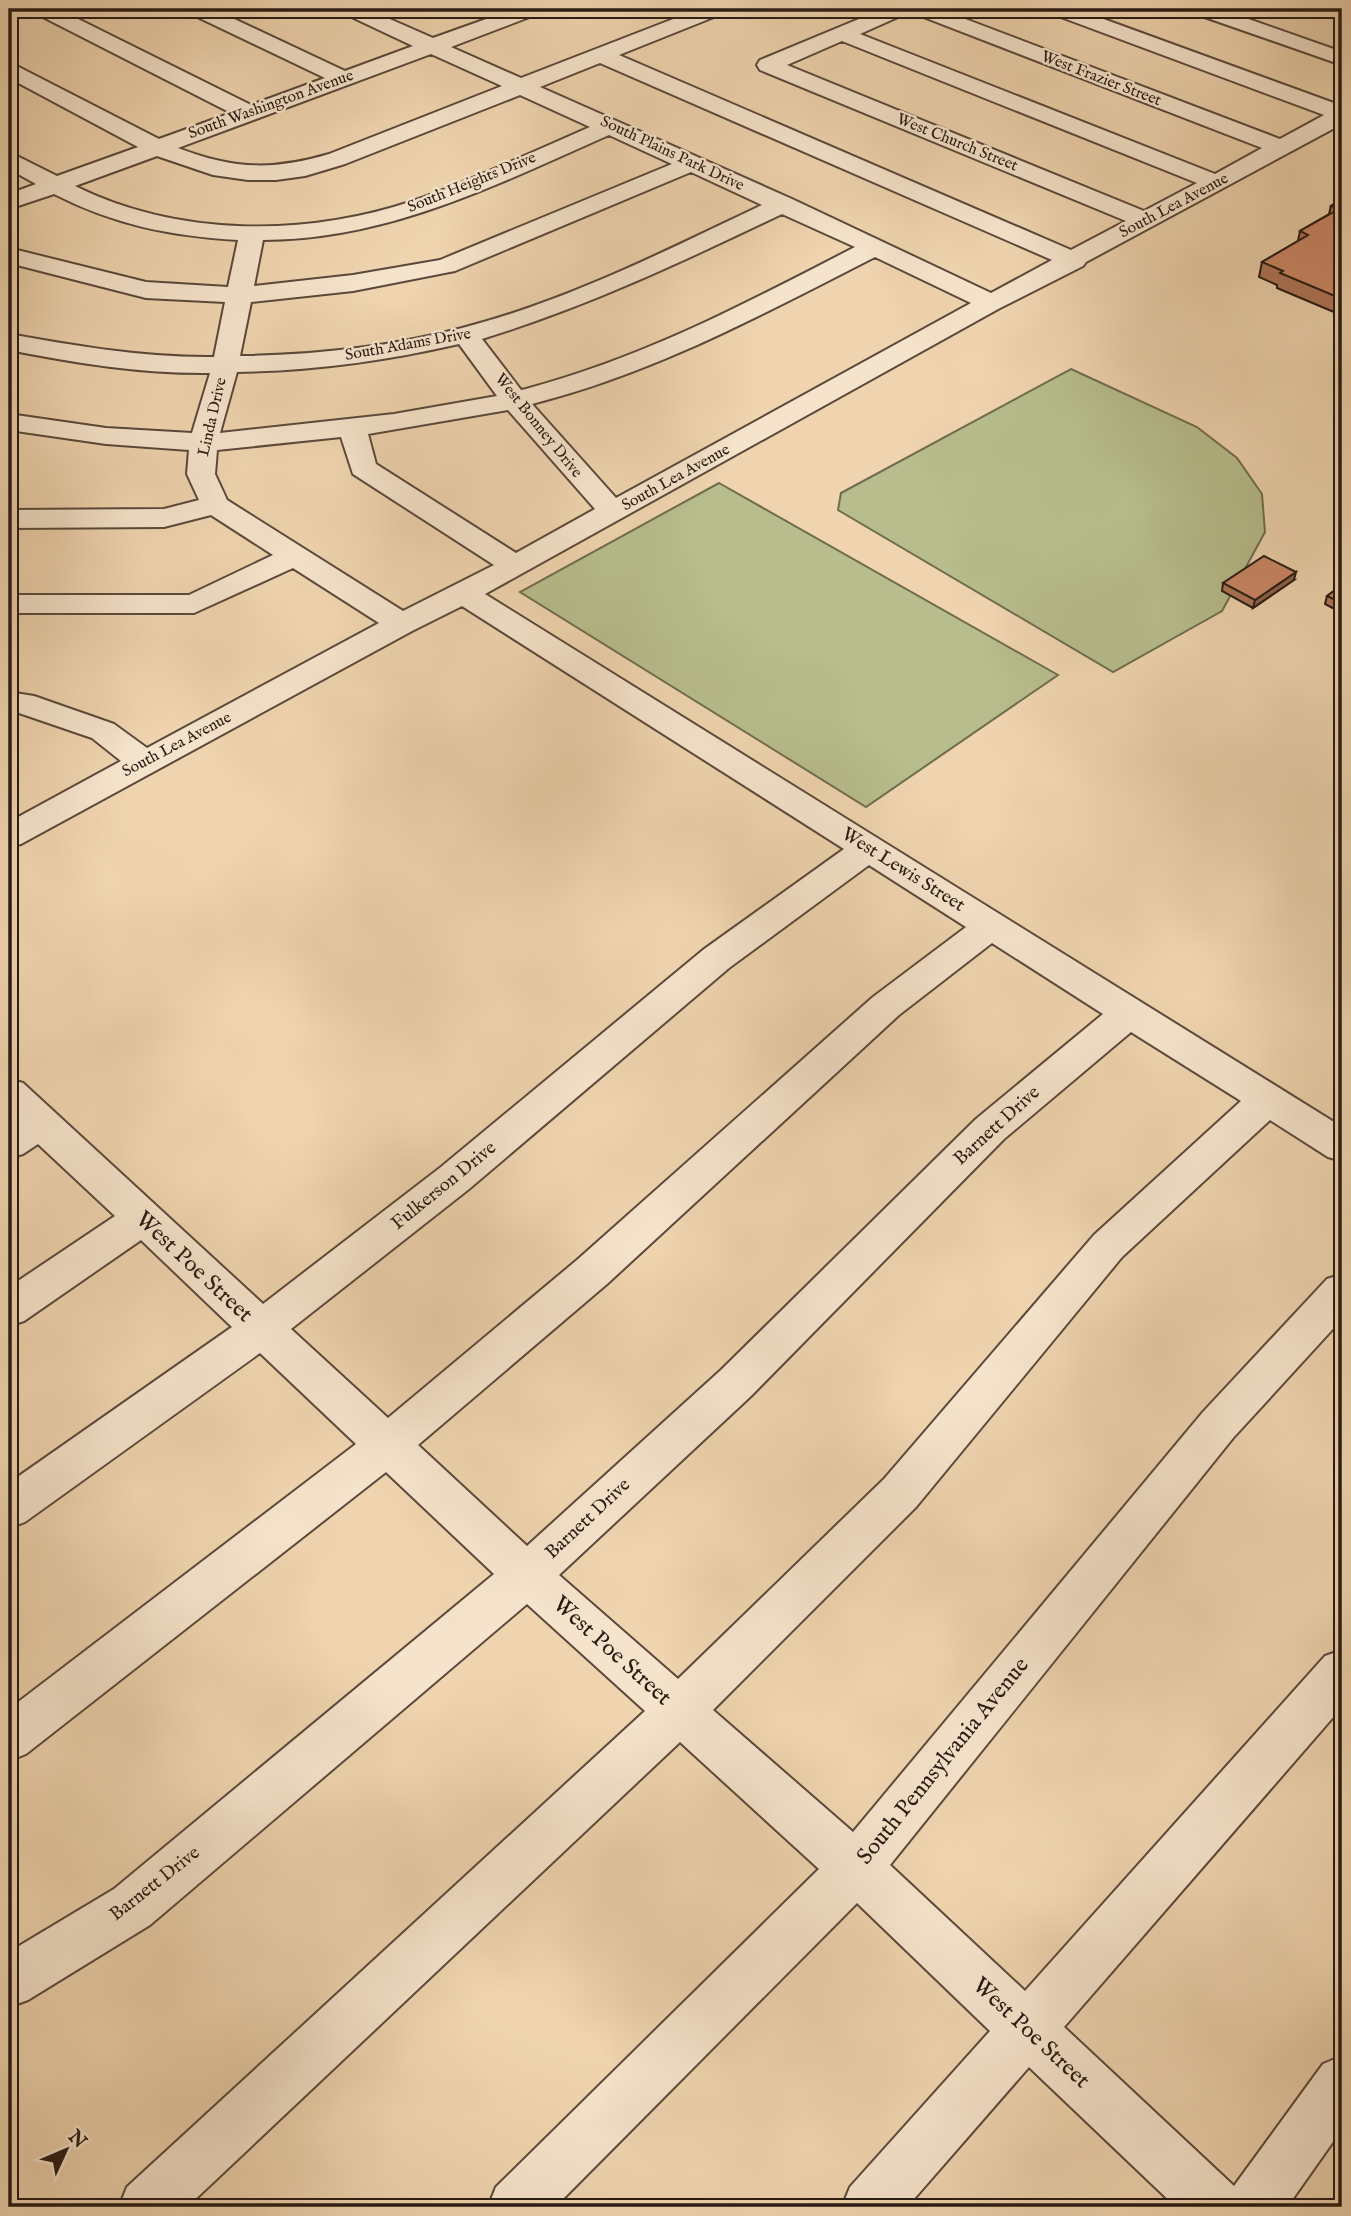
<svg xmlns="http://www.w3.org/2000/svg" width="1351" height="2216" font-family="'IM FELL English',serif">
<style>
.green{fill:#b7bd8c;stroke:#706c50;stroke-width:2}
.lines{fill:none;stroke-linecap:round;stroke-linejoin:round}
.minor-casing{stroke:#5a493b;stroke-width:4}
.minor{fill:#f5e3cb;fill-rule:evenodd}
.wall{fill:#af7559;stroke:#281b14;stroke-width:2}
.shaded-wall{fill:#8f5f49;stroke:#281b14;stroke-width:2}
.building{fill:#cc8868;stroke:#281b14;stroke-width:2}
.labels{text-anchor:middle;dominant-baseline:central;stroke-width:5;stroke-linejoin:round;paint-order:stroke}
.far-street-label{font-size:16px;fill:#281b14;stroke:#f5e3cb}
.street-label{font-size:19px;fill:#281b14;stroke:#f5e3cb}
.near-street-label{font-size:23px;fill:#281b14;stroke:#f5e3cb}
</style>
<rect width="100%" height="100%" fill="#efd4af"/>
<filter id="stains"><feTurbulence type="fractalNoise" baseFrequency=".00286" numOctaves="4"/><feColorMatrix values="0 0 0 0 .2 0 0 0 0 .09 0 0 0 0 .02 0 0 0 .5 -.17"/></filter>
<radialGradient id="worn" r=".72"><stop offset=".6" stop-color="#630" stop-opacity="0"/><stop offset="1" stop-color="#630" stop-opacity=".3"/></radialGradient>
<!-- green -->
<path class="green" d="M1071,369L1197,427L1237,458L1262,494L1265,532L1222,611L1113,672L838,510L841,493Z
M719,483L1058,675L866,807L520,592Z"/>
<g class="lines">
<!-- minor casing -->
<g class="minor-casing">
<path id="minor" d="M31,9H58L251,105L325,78L189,13L186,9H213L345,71L413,46L343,13L340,9H367L433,38L514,9H543L540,13L451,47L521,78L699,9H727L724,13L619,55L1071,250L1126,221L760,70L757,65L760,60L883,9H939L1280,139L1324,115L1050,13L1046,9H1076L1342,106V124L1086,262L1083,266L1000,308L485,594L1342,1127V1161L1328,1157L1270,1120L1122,1257L916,1507L713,1710L853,1832L1203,1412L1327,1279L1342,1274V1319L1233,1438L890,1865L1025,1991L1325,1656L1342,1650V1707L1064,2027L1234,2186L1323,2064L1342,2056V2129L1287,2207H1176L1029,2067L907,2207H842L850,2187L990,2031L857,1903L555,2207H488L496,2187L819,1869L680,1742L187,2207H119L127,2187L645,1711L527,1604L150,1925L28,2000L9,2007V1952L114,1889L494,1574L386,1472L26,1754L9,1761V1709L356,1444L260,1353L25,1522L9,1528V1483L232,1327L141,1240L24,1321L9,1326V1287L115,1216L38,1144L23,1154L9,1158V1124L14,1121L9,1116V1079L23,1083L263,1304L441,1167L703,950L844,849L462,606L412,631L21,844L9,847V822L121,761L92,738L19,713L9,712V692L34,696L114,724L147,748L379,623L293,568L194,613H9V595H189L273,555L211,515L164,527L9,528V510L164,509L199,500L187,474L189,450L106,444L9,430V414L106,428L192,433L210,373C142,374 75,363 9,350V334C77,346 144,358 214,357L225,302L146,298L9,263V248L146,282L228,287L238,240C170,236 115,225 54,194L9,209V194L36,184L9,169V152L57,176L138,147L9,78V62L159,139L231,113L35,13ZM910,10L913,13L1262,148L1215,174L860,34L907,13ZM842,41L1197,183L1144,211L787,65ZM431,54L502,86L329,154C272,171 233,169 178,148ZM600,63L1052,260L991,293L792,199L540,87ZM520,95L590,127C532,152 474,180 413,201C305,237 178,237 75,186L157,156L213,175L248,180H276L305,176L345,164ZM609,135L672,164L440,260L353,275L254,286L263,240C388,240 498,184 609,135ZM691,172L762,205C665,251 567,301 462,328C390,347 314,355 240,356L251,302L353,291L455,271ZM782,214L855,247C744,304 648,356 526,389L521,390L482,339C586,307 684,261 782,214ZM875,257L971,303L616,498L532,404C655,373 763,314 875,257ZM459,344L497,396L394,414L220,433L237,372C312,371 385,361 459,344ZM508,410L595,509L516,553L376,464L368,434ZM341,437L353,474L494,565L403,611L227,500L215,474L217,450ZM869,865L966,927L873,997L577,1260L388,1418L291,1329L469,1189L729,968ZM992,943L1103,1014L976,1119L721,1370L527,1546L418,1445L607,1284L899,1015ZM1131,1032L1241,1101L1094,1235L884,1479L678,1679L559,1575L751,1396L1004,1139Z
M1189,9H1220L1342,52V65L1193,13Z"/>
</g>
<!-- minor -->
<use href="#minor" class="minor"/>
</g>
<!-- wall -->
<path class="wall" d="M1342,199V314L1341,315L1277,288V285L1259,277L1262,262L1298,241L1300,231L1329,214L1331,206Z
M1294,580L1253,608L1222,591L1223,583Z
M1342,585V613L1325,604L1327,596Z"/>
<!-- shaded-wall -->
<path class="shaded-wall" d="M1296,572L1294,580L1253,608L1255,600Z"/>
<!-- building -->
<path class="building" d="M1342,199V299L1280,273L1283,271L1262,262L1308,235L1300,231L1339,209L1331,206Z
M1264,556L1296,572L1255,600L1223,583Z
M1342,585V603L1327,596Z"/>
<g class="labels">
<!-- far-street labels -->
<g class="far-street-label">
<text transform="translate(1101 79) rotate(21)">West Frazier Street</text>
<text transform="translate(271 105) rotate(-20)">South Washington Avenue</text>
<text transform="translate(957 143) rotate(22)">West Church Street</text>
<text transform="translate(672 154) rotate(25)">South Plains Park Drive</text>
<text transform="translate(472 183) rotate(-22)">South Heights Drive</text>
<text transform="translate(1174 206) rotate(-28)">South Lea Avenue</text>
<text transform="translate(408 345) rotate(-10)">South Adams Drive</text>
<text transform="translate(213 417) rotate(-77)">Linda Drive</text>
<text transform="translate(538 426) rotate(51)">West Bonney Drive</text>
<text transform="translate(676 478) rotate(-29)">South Lea Avenue</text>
<text transform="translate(177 745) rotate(-28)">South Lea Avenue</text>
</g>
<!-- street labels -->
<g class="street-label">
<text transform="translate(903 870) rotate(32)">West Lewis Street</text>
<text transform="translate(997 1126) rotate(-42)">Barnett Drive</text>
<text transform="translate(444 1186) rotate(-39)">Fulkerson Drive</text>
<text transform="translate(588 1519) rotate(-43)">Barnett Drive</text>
<text transform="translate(155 1884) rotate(-38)">Barnett Drive</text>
</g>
<!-- near-street labels -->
<g class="near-street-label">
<text transform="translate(194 1267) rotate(43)">West Poe Street</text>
<text transform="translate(612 1651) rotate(42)">West Poe Street</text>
<text transform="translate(943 1761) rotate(-51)">South Pennsylvania Avenue</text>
<text transform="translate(1031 2033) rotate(43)">West Poe Street</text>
</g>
</g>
<!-- margin -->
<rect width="1351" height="2216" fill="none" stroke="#efd4af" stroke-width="35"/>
<rect x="10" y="10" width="1330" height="2195" fill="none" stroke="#281b14" stroke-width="3.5"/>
<rect x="18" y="18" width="1316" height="2181" fill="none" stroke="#281b14" stroke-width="2"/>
<!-- north arrow -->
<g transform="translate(66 2150) rotate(46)" stroke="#f5e3cb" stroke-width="5" paint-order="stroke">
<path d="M0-5L12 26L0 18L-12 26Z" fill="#281b14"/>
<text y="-10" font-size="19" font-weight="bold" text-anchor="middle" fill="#281b14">N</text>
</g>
<rect width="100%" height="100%" filter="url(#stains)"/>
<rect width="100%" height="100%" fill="url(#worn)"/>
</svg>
